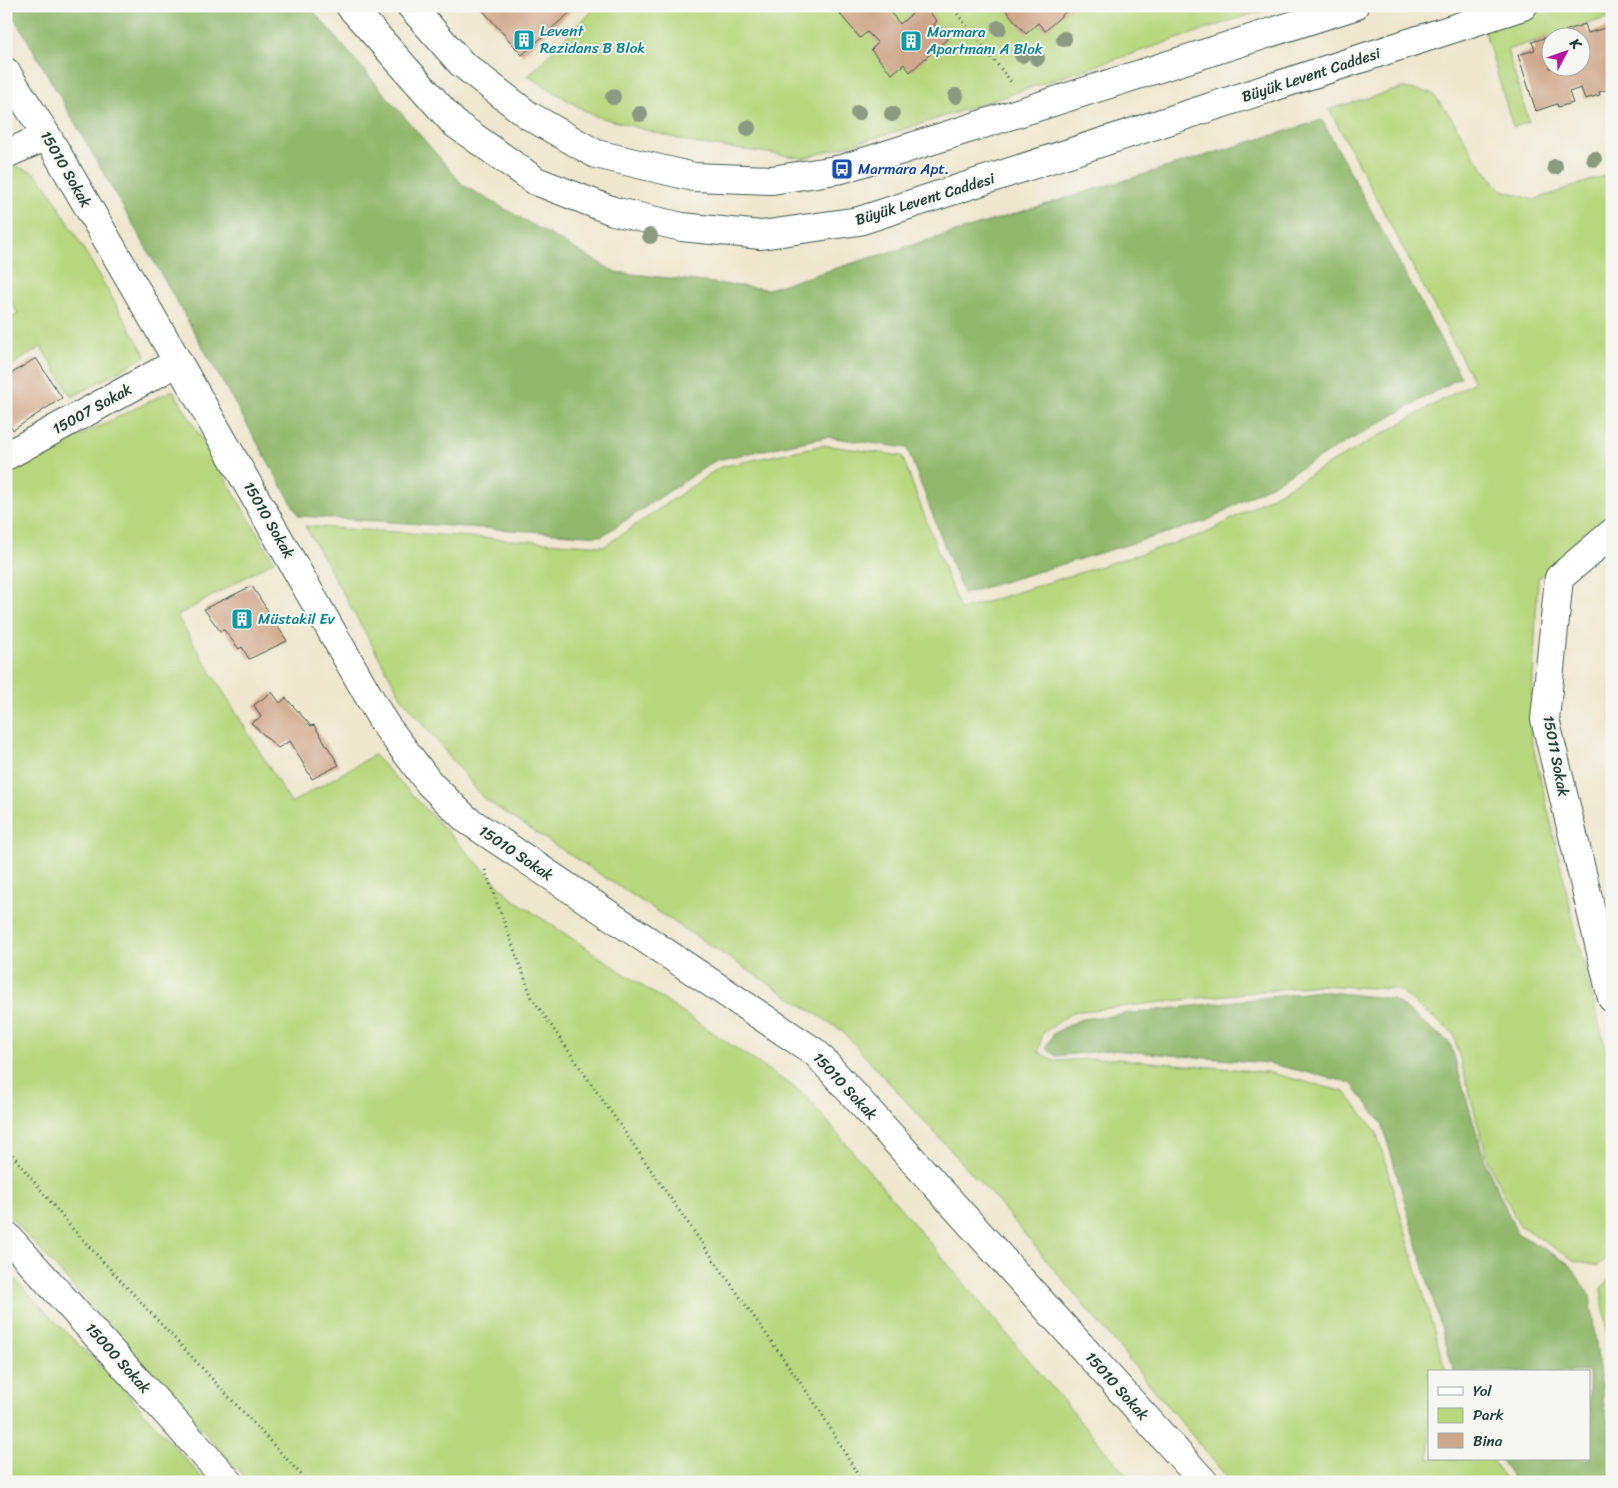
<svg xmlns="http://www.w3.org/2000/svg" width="1618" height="1488" font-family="Sriracha,sans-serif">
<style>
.green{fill:#b8d67d;stroke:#6c8a58}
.forest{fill:#92b76c;stroke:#587a50}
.building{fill:#cfa78b}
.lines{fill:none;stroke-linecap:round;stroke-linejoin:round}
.minor-casing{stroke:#3e564b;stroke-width:30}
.path{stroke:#3e564b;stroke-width:3;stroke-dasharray:1 4;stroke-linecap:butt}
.minor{stroke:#fff;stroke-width:28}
.tree{fill:#8d9a82}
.labels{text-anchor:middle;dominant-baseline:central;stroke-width:4;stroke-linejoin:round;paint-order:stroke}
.culture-label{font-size:15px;fill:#0d838f;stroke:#f6f6f2;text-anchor:start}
.street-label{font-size:15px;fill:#1f3d34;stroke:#f6f6f2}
.transit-label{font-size:15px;fill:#164399;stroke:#f6f6f2;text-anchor:start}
</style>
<rect width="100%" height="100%" fill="#f6f6f2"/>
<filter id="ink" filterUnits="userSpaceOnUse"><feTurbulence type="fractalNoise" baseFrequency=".02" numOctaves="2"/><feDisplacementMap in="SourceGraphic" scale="10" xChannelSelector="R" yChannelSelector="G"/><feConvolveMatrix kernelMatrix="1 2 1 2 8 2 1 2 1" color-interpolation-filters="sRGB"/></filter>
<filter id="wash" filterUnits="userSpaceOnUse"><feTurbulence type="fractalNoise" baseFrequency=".0096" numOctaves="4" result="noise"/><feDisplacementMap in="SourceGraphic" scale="20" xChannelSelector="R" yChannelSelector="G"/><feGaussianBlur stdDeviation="1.12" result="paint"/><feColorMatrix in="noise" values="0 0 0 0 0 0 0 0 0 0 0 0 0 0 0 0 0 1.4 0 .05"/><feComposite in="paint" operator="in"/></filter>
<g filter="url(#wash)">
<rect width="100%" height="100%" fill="#eee6ce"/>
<!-- green -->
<path class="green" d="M597,6H1276L912,127L804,158L693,143L592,115L528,76Z
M1548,6H1612V16L1507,50L1529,122L1513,127L1484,29Z
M1403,88L1432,93L1451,117L1475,157L1500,189L1534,200L1612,173V513L1538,579L1530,733L1582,958L1612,1073V1253L1598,1266L1575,1261L1519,1225L1488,1161L1453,1033L1396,989L1318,985L1073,1012L1043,1033L1038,1052L1057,1061L1105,1058L1267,1072L1345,1092L1376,1131L1446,1372H1429V1459H1491L1507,1482H1231L997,1201L842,1031L484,799L402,698L305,526L605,546L720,467L824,445L902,456L960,610L1207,533L1474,382L1329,109Z
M13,165L35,173L48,188L146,356L72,397L41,347L6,369V321L18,314L6,291V264L10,262L6,255V168Z
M173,390L274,561L177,616L291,803L374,755L510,897L804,1094L1132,1482H249L6,1212V472Z
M6,1270L44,1310L121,1387L206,1482H6Z
M1612,1278V1375L1601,1288Z"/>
<!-- forest -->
<path class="forest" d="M6,6H309L463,185L615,272L768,289L1322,120L1461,377L1207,521L963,594L907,448L827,437L716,460L602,536L299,516L23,32Z
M1321,991L1393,999L1450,1043L1485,1161L1517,1233L1568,1263L1590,1295L1603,1401L1612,1439V1482H1516L1500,1459H1589V1372H1454L1382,1123L1351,1083L1267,1063L1111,1050L1056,1056L1045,1048L1054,1033L1081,1019Z"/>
<g id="blocks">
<!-- building -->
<path class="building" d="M479,6H577L522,55Z
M849,6H898L891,13L900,24L921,6H924L937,21L934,24L947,39L910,72L904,64L892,74L871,50L878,43L867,32L860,38L840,14Z
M1007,6H1072L1045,31L1038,23L1026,34L1005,9Z
M1585,24L1588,33L1612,26V88L1599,92L1600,95L1585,99L1581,88L1569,92L1573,103L1558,107L1557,104L1536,111L1518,55L1535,50L1532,42L1550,36V68H1580V38H1567L1565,31Z
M36,358L62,398L13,430L6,420V377Z
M252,586L287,641L249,659L242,647L239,649L224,630L220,631L204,609Z
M272,692L280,703L286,698L311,726L314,725L339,765L312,779L290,741L278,748L251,723L261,717L254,705Z"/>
</g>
</g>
<g filter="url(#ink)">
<use href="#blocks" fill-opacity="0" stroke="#3e564b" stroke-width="1"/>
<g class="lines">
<!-- minor casing -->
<g class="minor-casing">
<path id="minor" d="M350,6L454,123L536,181L613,211L682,227L761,235L859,221L1523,6
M411,6L461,63L528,115L596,154L694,177L772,180L842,169L1354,6
M6,72L47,136L178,362L384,723L430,784L466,819L816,1053L1204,1482
M6,154L47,136
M6,456L178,362
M1612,533L1559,578L1545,719L1612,998
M6,1235L229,1482"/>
</g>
<!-- path -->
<path class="path" d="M951,6L1012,83
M485,870L532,998L678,1209L819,1409L862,1482
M6,1147L70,1226L308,1482"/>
<!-- minor -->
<use href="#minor" class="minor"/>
</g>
<!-- trees -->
<g class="tree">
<circle cx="999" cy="28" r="8"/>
<circle cx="1064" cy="39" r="8"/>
<circle cx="1022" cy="55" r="8"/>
<circle cx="1037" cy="58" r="8"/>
<circle cx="956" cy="96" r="8"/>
<circle cx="613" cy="97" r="8"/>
<circle cx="858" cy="113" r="8"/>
<circle cx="640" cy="114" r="8"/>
<circle cx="892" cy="114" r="8"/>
<circle cx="748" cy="128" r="8"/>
<circle cx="1594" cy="159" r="8"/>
<circle cx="1555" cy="167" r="8"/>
<circle cx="650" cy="236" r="8"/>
</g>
</g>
<!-- icons -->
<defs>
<g id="building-square" transform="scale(1.125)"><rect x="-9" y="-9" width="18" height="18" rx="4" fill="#0f9aa8" stroke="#f6f6f2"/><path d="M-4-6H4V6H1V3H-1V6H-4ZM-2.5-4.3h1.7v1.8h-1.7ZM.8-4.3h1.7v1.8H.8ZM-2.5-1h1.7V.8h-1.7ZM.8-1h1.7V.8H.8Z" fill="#fff"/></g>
<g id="bus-square" transform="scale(1.125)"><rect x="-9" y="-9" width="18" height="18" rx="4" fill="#1a4fb4" stroke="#f6f6f2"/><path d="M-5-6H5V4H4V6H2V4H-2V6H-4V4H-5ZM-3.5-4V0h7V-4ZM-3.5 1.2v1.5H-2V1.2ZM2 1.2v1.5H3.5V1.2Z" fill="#fff"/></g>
</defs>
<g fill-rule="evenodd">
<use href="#building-square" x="524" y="40"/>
<use href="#building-square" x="911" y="41"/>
<use href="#bus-square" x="842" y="169"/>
<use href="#building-square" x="242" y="619"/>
</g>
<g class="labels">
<!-- culture labels -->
<g class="culture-label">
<text x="540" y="31">Levent<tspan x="540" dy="17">Rezidans B Blok</tspan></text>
<text x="927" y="32">Marmara<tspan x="927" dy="17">Apartmanı A Blok</tspan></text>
<text x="258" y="619">Müstakil Ev</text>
</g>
<!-- street labels -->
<g class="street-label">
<text transform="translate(1311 75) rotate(-18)">Büyük Levent Caddesi</text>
<text transform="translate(66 169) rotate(60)">15010 Sokak</text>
<text transform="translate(925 199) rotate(-17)">Büyük Levent Caddesi</text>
<text transform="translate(92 409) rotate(-29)">15007 Sokak</text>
<text transform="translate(269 520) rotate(60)">15010 Sokak</text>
<text transform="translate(1556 756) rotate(79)">15011 Sokak</text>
<text transform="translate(516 853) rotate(34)">15010 Sokak</text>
<text transform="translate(845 1086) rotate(47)">15010 Sokak</text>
<text transform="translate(118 1358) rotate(48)">15000 Sokak</text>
<text transform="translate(1117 1386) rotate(48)">15010 Sokak</text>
</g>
<!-- transit labels -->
<g class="transit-label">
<text x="858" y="169">Marmara Apt.</text>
</g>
</g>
<!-- margin -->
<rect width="1618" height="1488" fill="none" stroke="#f6f6f2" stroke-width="25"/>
<!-- legend -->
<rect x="1428" y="1370" width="162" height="90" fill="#f6f6f2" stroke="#a0aca6"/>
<rect x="1438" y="1387" width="25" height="8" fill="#ffffff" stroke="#a0aca6"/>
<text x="1473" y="1396" font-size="15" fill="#1f3d34">Yol</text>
<rect x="1438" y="1408" width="25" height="15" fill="#b8d67d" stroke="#a0aca6"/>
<text x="1473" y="1420" font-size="15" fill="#1f3d34">Park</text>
<rect x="1438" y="1433" width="25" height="15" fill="#cfa78b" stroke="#a0aca6"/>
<text x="1473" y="1446" font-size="15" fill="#1f3d34">Bina</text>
<!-- north arrow -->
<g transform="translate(1566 52) rotate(49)"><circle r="24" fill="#f6f6f2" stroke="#a0aca6"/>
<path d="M0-4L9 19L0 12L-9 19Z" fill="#b5179e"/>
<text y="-8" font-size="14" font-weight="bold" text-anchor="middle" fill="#1f3d34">K</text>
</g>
</svg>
